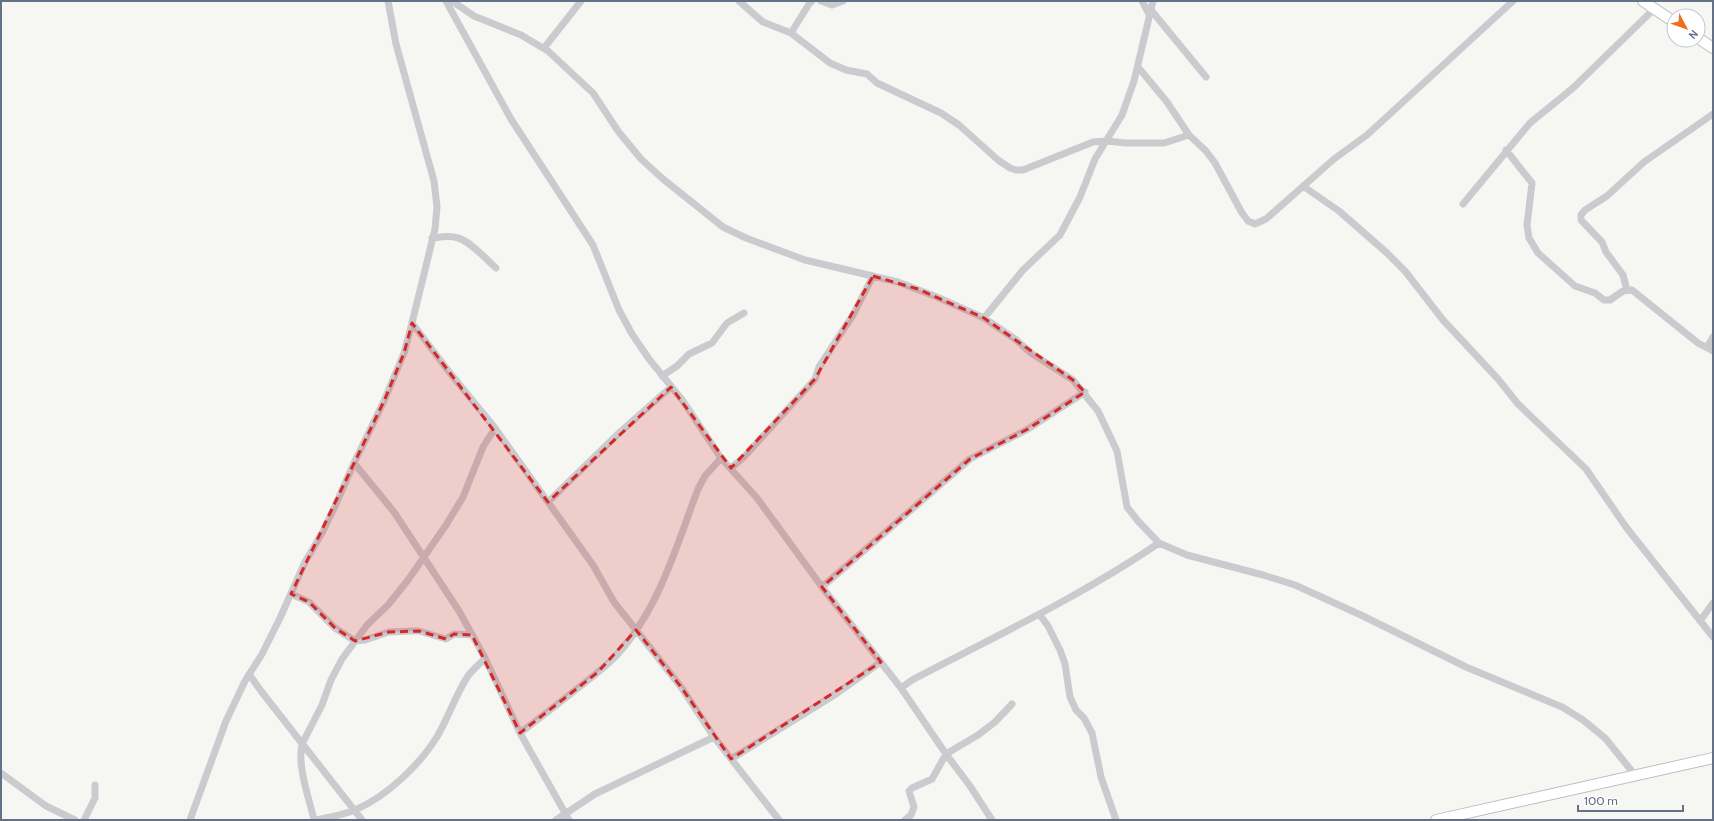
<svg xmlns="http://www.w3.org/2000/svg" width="1714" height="821" font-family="Cabin,sans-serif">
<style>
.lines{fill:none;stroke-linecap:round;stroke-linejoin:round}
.secondary-casing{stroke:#bbbec3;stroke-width:12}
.street{stroke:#c9cbcf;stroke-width:7}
.secondary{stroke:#fff;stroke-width:10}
.marked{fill:#d62828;fill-opacity:0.2;stroke:#d62828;stroke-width:3;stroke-dasharray:8 5;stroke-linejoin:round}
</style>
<rect width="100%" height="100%" fill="#f6f7f3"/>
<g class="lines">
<!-- secondary casing -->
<g class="secondary-casing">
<path id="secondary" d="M1643,1L1674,22
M1698,38L1713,48
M1436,820L1713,758"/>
</g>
<!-- street -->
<path class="street" d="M446,1L511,119L593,245L619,310L632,334L649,359L683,401L721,458L757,498L822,587L901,688L946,754L970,786L992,820
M452,1L474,16L521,35L548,51L593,93L618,131L641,159L663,179L723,227L746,238L805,260L898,282L937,297L984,318L1015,339L1031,353L1073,380L1098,411L1117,451L1127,507L1138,521L1159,543L1187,555L1263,575L1295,585L1363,616L1466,667L1562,707L1583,720L1605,738L1635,775
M739,1L763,22L791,33L830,63L846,70L867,74L877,83L941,113L959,125L998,160L1010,168L1016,170H1023L1093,142L1107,141L1126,143H1164L1189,135
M821,1L832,5L843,1
M1142,1L1150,16
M1151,10L1206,77
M791,33L809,4L812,1
M544,48L581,1
M1138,67L1167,102L1189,135L1206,151L1215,163L1242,213L1248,221L1255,224L1266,219L1334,159L1367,135L1513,1
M1506,150L1532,183L1527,225L1529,238L1538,253L1575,286L1595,293L1604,300H1610L1623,291L1632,290L1698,343L1713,351
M1303,186L1339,211L1387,253L1405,271L1443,320L1498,379L1518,404L1586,469L1626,527L1713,637
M1463,204L1530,123L1573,88L1654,9
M432,238C441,237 450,235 458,238C470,241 486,259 496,268
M1627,290L1623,275L1606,252L1602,242L1581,220V215L1585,210L1607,196L1644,162L1713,114
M984,318L1023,270L1060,235L1080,197L1095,159L1122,115L1134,81L1153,1
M412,323L450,373L495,428L593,565L614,602L681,687L714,737L779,820
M1707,347L1713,337
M662,376L677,366L689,354L712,343L727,323L744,313
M354,463L394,512L459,611L485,658L520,733L569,820
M731,468L743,458L815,379L819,367L853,315L873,276
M548,502L620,432L671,387
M822,587L970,459L1028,429L1085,392
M291,594L309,602L335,628L355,641L365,640L389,632L410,631H419L446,639L454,634L472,635
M1040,615L1048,626L1060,650L1065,664L1070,697L1076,710L1084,718L1092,733L1101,777L1116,820
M1700,621L1713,603
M249,674L261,691L362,820
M901,688L912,680C996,636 1081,596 1159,543
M520,733C540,718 559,703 578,688C591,678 604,668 615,657C659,610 676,547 698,489L705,476L721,458
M731,759L836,694L881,662
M1,773L46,806L75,820
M84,820L95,798V785
M190,820L226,721L245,681L262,654L280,618L305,562L322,533L335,506L354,463L384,401L404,353L412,323L435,229L437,207L434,181L396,44L388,1
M314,820C309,798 297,766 302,744L322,705L331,680L342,659L367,625L388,605L408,580L446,525L463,497L483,447L495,428
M317,820C329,817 343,815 355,810C386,797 421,764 438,735C449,716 456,694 468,676C473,669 480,664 485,658
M556,820L595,794L714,737
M905,820L911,815L914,807L909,791L912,788L932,779L946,754L978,735L995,722L1012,704"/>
<!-- secondary -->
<use href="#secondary" class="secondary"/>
</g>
<!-- marked area -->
<path class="marked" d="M873,276L918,289L984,318L1073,380L1085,392L1028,429L970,459L822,587L881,662L731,759L681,687L636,630L598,672L520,733L472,635L454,634L446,639L419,631L389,632L355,641L335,628L309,602L291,594L384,401L404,353L412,323L548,502L671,387L731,468L815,379Z"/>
<!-- border -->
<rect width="1714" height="821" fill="none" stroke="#647186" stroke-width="4"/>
<!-- north arrow -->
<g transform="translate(1686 28) rotate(131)"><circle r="19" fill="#ffffff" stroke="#c1c6cf"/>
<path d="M0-3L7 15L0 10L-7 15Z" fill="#ed701c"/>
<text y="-6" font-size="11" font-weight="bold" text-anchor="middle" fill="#647186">N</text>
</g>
<!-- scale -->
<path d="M1578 805v6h105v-6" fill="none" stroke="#647186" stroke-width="2"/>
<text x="1584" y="805" font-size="12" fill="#647186" stroke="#ffffff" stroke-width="3" paint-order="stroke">100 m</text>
</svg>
